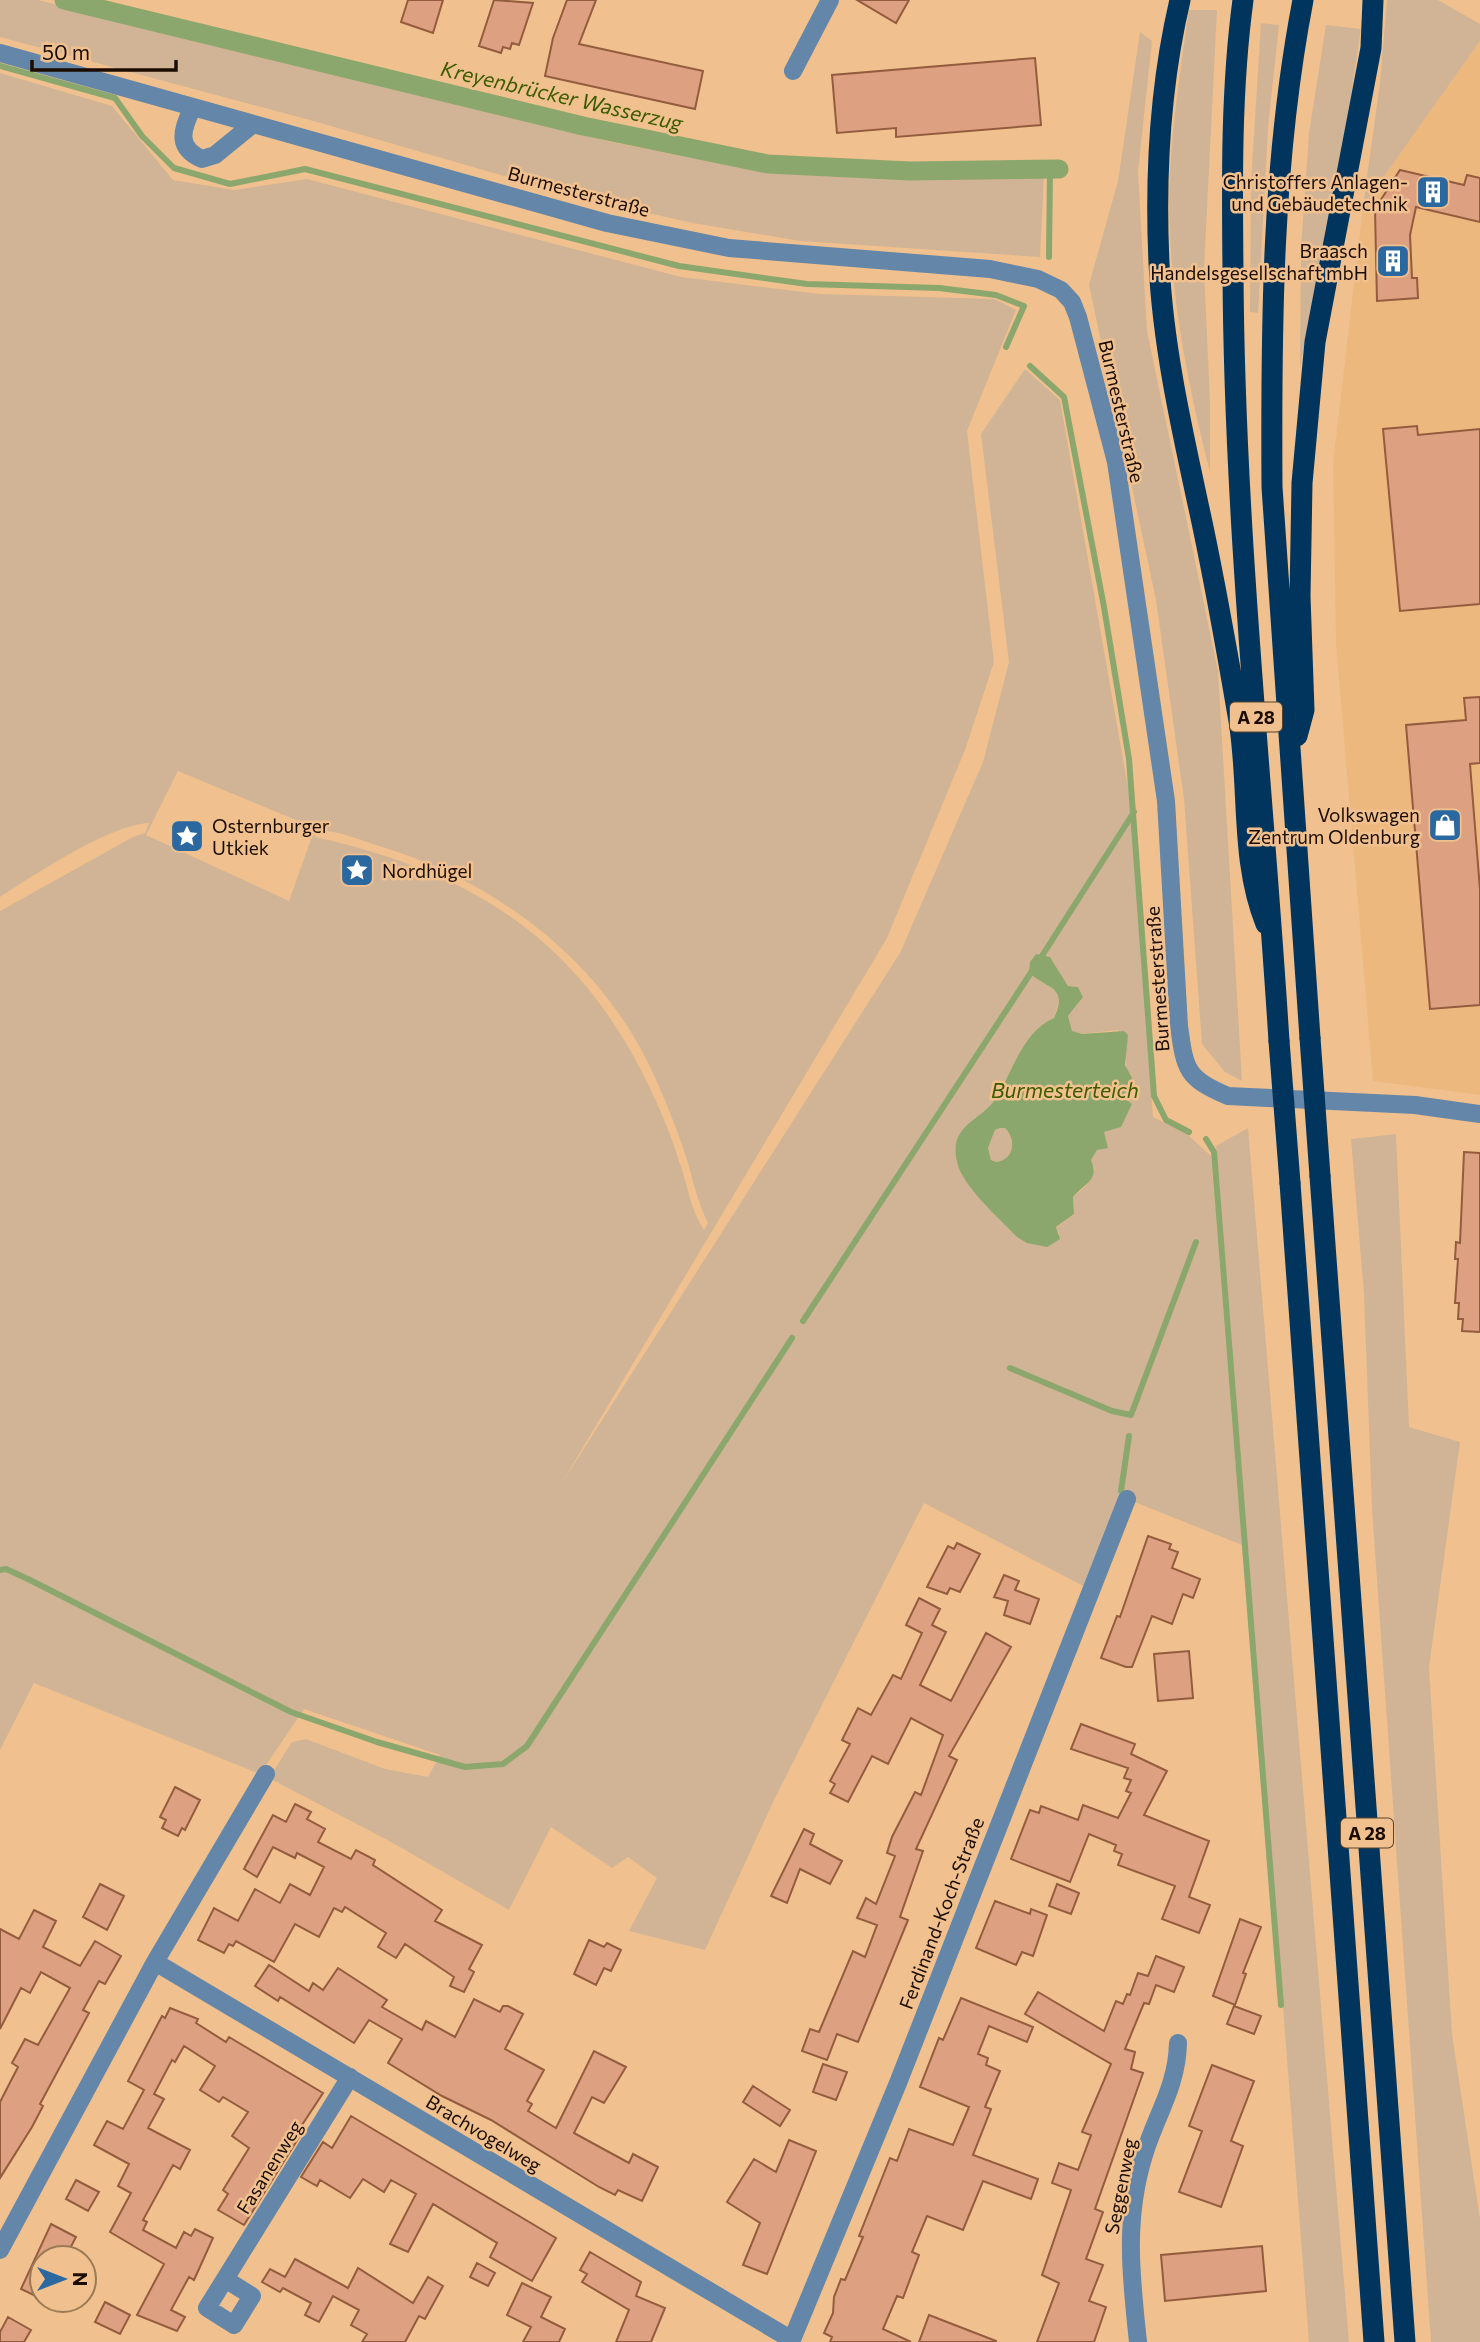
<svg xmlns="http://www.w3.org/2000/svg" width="1480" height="2342" font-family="Commissioner,sans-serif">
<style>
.built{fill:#ecb87e}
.green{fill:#d1b495;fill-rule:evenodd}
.water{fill:#8ca76e;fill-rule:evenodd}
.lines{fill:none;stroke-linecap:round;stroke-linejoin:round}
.stream{stroke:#8ca76e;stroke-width:6}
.canal{stroke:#8ca76e;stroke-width:19}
.building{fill:#dda181;stroke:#945c3e;stroke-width:2}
.street{stroke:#6486a8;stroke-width:18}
.highway{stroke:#02355d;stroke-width:21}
.highway-bridge{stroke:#02355d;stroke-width:21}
.labels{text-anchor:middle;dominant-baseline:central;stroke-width:5;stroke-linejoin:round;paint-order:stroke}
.shield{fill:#f0c18e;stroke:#5c422b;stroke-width:2}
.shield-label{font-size:18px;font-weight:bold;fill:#1c0c00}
.poi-label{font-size:19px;fill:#1c0c00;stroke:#f0c18e;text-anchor:end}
.street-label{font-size:19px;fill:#1c0c00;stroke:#f0c18e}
.water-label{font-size:21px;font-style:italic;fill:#3c5b00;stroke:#f0c18e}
</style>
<rect width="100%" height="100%" fill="#f0c18e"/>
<!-- built -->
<path class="built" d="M1480,41V1095L1373,1081L1336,643L1333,464L1363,206Z"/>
<!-- green -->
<path class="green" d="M0,0H38L607,141L752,170L893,179L1044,176L1040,257L800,241L693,223L584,199L317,122L0,37Z
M1387,0H1438L1480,24V41L1363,206L1380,83Z
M1189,10H1217L1204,269L1210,402V472C1186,378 1165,271 1170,173C1173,118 1181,64 1189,10Z
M1261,23L1279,25L1268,127L1258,313L1250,312L1251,183Z
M1326,25L1361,29L1341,162L1300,367L1301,247L1309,133Z
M1140,32L1152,41L1138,172L1147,331L1218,671L1242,1081L1225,1072L1202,1044L1184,799L1156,600L1089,285L1118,181Z
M0,73L112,106L173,180L234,190L307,179L681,277L820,294L995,299L1016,310L967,431L994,662L965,750L887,938L560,1486L900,953L983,762L1009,662L981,434L1025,369L1060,400L1130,799L1153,1117L1187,1134L1211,1156L1242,1545L1127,1499L1091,1590L924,1503L774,1800L705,1950L629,1931L657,1878L628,1857L612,1868L551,1827L509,1910L393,1843L269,1778L292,1742L306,1739L385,1769L428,1777L440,1755L304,1709L260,1774L34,1683L0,1750V911L133,837L145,833L149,823C109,825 36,874 0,897ZM178,771L315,828L289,901L146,835ZM317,830C337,830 359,840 379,846C493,880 599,958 651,1069C665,1099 678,1131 688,1163C694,1185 698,1203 708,1223L704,1230C690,1209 688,1185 679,1161C673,1141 665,1121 656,1101C585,944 480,874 315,837ZM1050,957L1068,986L1078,987L1083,997L1068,1016L1071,1031L1082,1034L1118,1030L1126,1056L1127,1101L1132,1104L1114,1128L1104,1132L1101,1149H1097L1091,1160L1095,1169L1087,1185L1073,1197L1074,1214L1056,1228L1060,1235L964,1178C959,1169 954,1158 956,1147C962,1119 983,1119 996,1099C1014,1071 1022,1032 1054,1018L1059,1002L1058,993L1029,972V968Z
M1000,1128H1005C1017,1140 1014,1160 996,1162L991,1160L988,1148L995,1130Z
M1248,1128L1349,2342H1309L1216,1146Z
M1396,1134L1409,1427L1460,1442L1429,1667L1452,2034L1480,2219V2342H1431L1372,1509L1364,1294L1351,1139Z"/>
<!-- water -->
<path class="water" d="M1036,954L1050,957L1068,986L1078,987L1083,997L1068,1016L1072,1031L1082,1034L1124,1031L1128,1035L1125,1065L1132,1078L1127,1100L1132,1104L1121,1127L1104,1132L1108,1148L1097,1150L1091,1160C1100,1180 1085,1183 1073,1197L1074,1214L1056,1227L1060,1239L1047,1247L1027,1243L1017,1237C1000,1219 962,1186 957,1162C948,1124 982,1121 996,1098C1013,1071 1023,1031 1054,1018C1069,985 1046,990 1029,972L1030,962ZM1000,1128H1005C1017,1140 1014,1160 996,1162L991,1160L988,1148L995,1130Z"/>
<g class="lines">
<!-- stream -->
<path class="stream" d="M0,66L115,98L142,136L174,168L230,184L305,169L679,266L807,284L939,288L996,295L1024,306L1006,347
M1049,257L1050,170
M1030,366L1064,397L1104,607L1129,759L1154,1096L1166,1120L1189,1132
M1040,959L1134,812
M1206,1139L1214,1152L1281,2005
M803,1321L1034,968
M1010,1368L1112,1411L1131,1415L1196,1242
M1121,1491L1129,1436
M0,1570L6,1569L28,1579L291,1712L377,1742L465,1767L503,1764L527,1746L792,1338"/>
<!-- canal -->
<path class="canal" d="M64,0L583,126L768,164L910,171L1059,169"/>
</g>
<!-- building -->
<path class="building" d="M408,0H443L433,33L401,22Z
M494,0L533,3L519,45L512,43L510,49L503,47L501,53L479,46Z
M567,0H596L579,44L703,71L695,109L545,76L553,38Z
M857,0H909L896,23Z
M1035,58L1041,125L896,137V128L837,133L832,75Z
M1400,170L1464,185L1467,175L1480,178V222L1416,207L1410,235L1412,278H1417L1418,298L1377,301L1375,209Z
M1417,426L1418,435L1480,429V604L1400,611L1383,429Z
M1480,697V763L1470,764L1480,890V1005L1430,1009L1406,725L1466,720L1464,698Z
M1464,1152L1480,1153V1332L1462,1331L1463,1319H1458L1459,1303H1455L1458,1259H1455L1456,1242L1460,1243Z
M1148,1536L1171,1544L1169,1549L1178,1552L1172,1568L1200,1579L1193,1598L1183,1594L1172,1624L1152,1616L1132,1667H1126L1101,1658L1117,1616L1120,1617Z
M957,1543L980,1554L960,1592L950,1588L947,1594L927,1587L948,1546L954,1549Z
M1004,1575L1019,1581L1015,1590L1039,1599L1030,1624L1004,1615L1008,1601L994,1597Z
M919,1598L940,1609L932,1625L946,1632L920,1685L951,1701L986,1633L1011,1647L949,1756L957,1760L916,1849L923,1851L900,1917L908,1920L858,2042L837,2034L827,2060L802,2051L810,2029L819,2032L853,1951L865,1957L877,1925L857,1918L866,1898L876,1904L895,1856L887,1853L892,1837L915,1792L921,1795L943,1735L911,1718L888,1764L872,1756L848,1802L830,1793L835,1784L830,1781L850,1744L842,1740L858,1708L871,1715L893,1675L901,1679L922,1633L906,1625Z
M1189,1651L1193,1698L1158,1701L1154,1654Z
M1081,1724L1135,1744L1131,1754L1167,1771L1144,1815L1209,1841L1189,1897L1210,1905L1199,1933L1162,1919L1175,1886L1118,1865L1122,1854L1114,1851L1116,1845L1089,1834L1070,1882L1011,1859L1030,1810L1039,1813L1041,1806L1078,1820L1083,1805L1118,1818L1131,1793L1126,1791L1131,1780L1124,1778L1128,1768L1071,1749Z
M175,1787L200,1800L185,1830L182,1828L178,1836L162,1828L166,1820L160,1817Z
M295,1804L311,1812L307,1819L325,1829L318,1842L351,1859L356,1850L375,1860L373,1865L442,1910L435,1921L482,1945L469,1969L474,1972L464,1992L450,1986L454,1977L405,1944L396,1958L378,1947L386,1933L345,1907L342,1912L334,1908L319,1937L295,1924L274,1962L236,1941L233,1946L229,1944L224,1953L198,1940L214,1908L238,1921L255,1889L280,1903L290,1884L310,1895L324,1867L297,1853L295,1858L273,1847L257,1877L244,1869L273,1815L286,1822Z
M804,1829L814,1834L810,1844L842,1861L830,1884L800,1869L787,1903L771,1896Z
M100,1884L124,1896L107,1930L83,1917Z
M1057,1884L1079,1893L1071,1914L1049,1906Z
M995,1901L1030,1914L1031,1909L1047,1915L1033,1956L1022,1952L1016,1965L976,1948Z
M34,1910L56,1921L43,1947L80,1966L95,1941L121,1956L105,1984L99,1981L83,2010L89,2013L40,2104L43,2106L32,2127L0,2178V2102L18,2067L12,2063L25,2039L38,2045L70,1988L41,1972L30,1993L21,1988L0,2029V1929L19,1939Z
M1240,1919L1261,1927L1243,1973L1246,1974L1235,2005L1213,1996Z
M589,1940L604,1947L607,1943L621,1950L611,1971L604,1968L596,1985L574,1974Z
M1156,1956L1184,1967L1174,1992L1156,1985L1149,2004L1144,2003L1125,2049L1135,2052L1131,2069L1143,2073L1095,2209L1103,2212L1086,2259L1103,2265L1089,2301L1106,2307L1094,2342H1037L1059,2283L1042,2275L1071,2190L1052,2183L1059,2163L1078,2170L1091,2135L1082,2132L1111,2064L1025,2014L1038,1992L1104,2031L1116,2001L1123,2004L1127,1994L1130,1995L1138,1973L1148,1976Z
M269,1965L309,1991L313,1983L323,1990L338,1968L387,2000L382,2007L422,2030L426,2021L455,2037L474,1999L500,2012L503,2006H508L523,2014L505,2049L544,2070L527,2101L532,2104L528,2111L556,2128L594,2051L626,2067L604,2103L592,2097L574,2133L629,2163L633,2154L658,2167L642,2201L618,2190L615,2195L599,2187L491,2120L442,2096L388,2063L402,2039L369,2020L354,2043L280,1997L278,2001L255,1986Z
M961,1998L1033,2027L1027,2042L989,2026L978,2054L988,2058L986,2065L1000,2071L985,2107L991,2109L973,2155L1038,2179L1031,2199L983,2181L963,2230L927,2216L912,2252L919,2255L903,2298L897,2296L883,2329L911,2342H830L832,2337L824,2333L833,2313L834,2297L841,2279L845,2280L863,2237L859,2236L890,2158L897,2161L909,2129L953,2145L969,2107L920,2087L939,2038L943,2040Z
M1234,2006L1261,2016L1254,2034L1227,2024Z
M170,2008L198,2019L196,2023L226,2042L229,2037L323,2093L300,2128L303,2131L244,2225L218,2210L228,2194L223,2190L249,2148L232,2136L248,2112L223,2097L219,2102L200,2090L215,2066L184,2046L175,2062L172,2060L154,2094L164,2099L148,2128L190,2150L180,2169L173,2165L143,2220L147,2222L143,2230L176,2248L184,2232L191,2236L195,2229L213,2238L194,2280L189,2277L171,2310L185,2317L177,2331L137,2315L164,2264L110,2232L131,2193L118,2186L129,2164L94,2145L107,2121L123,2129L144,2090L128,2081L162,2016L165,2018Z
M823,2064L847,2072L836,2100L813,2092Z
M1212,2065L1254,2081L1231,2141L1243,2146L1221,2207L1179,2192L1202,2131L1189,2126Z
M753,2086L790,2110L780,2126L743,2102Z
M351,2116L556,2238L532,2281L490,2257L497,2243L433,2204L408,2252L390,2244L416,2194L391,2180L384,2192L363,2179L350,2198L320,2180L317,2186L301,2177L323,2142L332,2148Z
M789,2140L816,2151L767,2274L743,2265L760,2223L727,2202L754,2159L776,2172Z
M76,2180L99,2192L88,2211L66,2199Z
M51,2224L76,2237L65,2258H42V2299L21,2289Z
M1262,2246L1266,2291L1165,2301L1161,2255Z
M590,2252L641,2282L636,2296L665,2308L651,2342H616L629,2310L582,2282L587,2274L580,2270Z
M295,2259L348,2288L358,2268L413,2303L428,2277L443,2286L425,2319L419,2316L405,2342H362L367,2334L351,2325L359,2310L333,2296L319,2322L305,2315L311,2303L283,2288L280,2292L262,2282L270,2269L285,2277Z
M477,2263L495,2273L488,2286L470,2277Z
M522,2283L551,2297L541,2317L565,2329L559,2342H523L531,2327L507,2315Z
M105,2302L130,2315L120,2334L95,2322Z
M929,2315L996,2341V2342H919Z
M8,2317L31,2330L24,2342H0V2332Z"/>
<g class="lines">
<!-- street -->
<path class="street" d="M0,53L607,223L729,248L990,269L1038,279L1061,290L1072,302L1078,317L1116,462L1166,801L1179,1026C1185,1070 1186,1078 1228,1096L1415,1105L1480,1114
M793,71L830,0
M192,109C181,131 177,148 202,159L215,155L253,124
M155,1962L792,2340
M0,2250L155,1962L266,1774
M225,2279L252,2296L234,2325L207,2308L225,2279L350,2077
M791,2342L898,2083L1127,1499
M1138,2342C1131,2277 1124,2219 1144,2155C1156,2115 1177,2087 1178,2043"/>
<!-- highway -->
<path class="highway" d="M1180,0C1160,85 1155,175 1159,263C1163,347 1182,430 1200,513C1215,582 1227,651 1239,721C1250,788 1240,860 1266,924
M1243,0C1231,89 1232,180 1233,270C1234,527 1263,785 1279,1041
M1303,0C1272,161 1271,323 1272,487L1310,1038
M1297,736L1304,710L1300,596L1302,483L1315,342L1371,48L1373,0
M1320,1176L1405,2342
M1290,1183L1374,2342"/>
<!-- highway-bridge -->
<path class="highway-bridge" d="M1310,1038L1320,1176
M1279,1041L1290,1183"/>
</g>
<!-- icons -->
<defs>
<g id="building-square" transform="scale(1.75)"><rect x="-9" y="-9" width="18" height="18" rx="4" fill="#2b689f" stroke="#f0c18e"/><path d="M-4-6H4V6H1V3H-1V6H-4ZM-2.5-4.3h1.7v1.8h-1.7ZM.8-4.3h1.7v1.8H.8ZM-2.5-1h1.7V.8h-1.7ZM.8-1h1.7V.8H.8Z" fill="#fff"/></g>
<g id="shop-square" transform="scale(1.75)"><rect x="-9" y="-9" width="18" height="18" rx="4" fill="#2b689f" stroke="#f0c18e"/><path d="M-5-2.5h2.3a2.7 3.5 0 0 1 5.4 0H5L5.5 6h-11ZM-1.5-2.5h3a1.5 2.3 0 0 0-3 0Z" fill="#fff"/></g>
<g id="sight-square" transform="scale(1.75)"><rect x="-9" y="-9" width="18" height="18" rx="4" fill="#2b689f" stroke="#f0c18e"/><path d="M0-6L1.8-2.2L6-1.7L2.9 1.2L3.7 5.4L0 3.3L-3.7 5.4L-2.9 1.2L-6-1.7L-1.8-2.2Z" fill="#fff"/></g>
</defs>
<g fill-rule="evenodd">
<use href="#building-square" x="1433" y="192"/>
<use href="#building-square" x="1393" y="261"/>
<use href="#shop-square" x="1445" y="825"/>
<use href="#sight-square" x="187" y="836"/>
<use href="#sight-square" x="357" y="870"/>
</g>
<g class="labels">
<!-- shield labels -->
<g class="shield">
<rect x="1230" y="702.5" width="52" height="29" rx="5"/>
<rect x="1341" y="1818.5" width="52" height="29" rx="5"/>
</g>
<g class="shield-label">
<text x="1256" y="717">A 28</text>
<text x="1367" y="1833">A 28</text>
</g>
<!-- poi labels -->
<g class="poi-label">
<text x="1408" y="181">Christoffers Anlagen-<tspan x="1408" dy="22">und Gebäudetechnik</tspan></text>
<text x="1368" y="250">Braasch<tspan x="1368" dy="22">Handelsgesellschaft mbH</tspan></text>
<text x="1420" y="814">Volkswagen<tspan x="1420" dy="22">Zentrum Oldenburg</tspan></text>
<text x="212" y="825" text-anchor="start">Osternburger<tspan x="212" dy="22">Utkiek</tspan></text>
<text x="382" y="870" text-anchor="start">Nordhügel</text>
</g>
<!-- street labels -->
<g class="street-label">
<text transform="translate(579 191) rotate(15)">Burmesterstraße</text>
<text transform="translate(1122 411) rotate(77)">Burmesterstraße</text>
<text transform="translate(1157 979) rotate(-94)">Burmesterstraße</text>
<text transform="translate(941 1913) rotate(-69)">Ferdinand-Koch-Straße</text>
<text transform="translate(484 2133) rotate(31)">Brachvogelweg</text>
<text transform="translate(269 2167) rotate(-58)">Fasanenweg</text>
<text transform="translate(1120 2186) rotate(-79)">Seggenweg</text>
</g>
<!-- water labels -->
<g class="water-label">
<text transform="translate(562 95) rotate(13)">Kreyenbrücker Wasserzug</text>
<text x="1065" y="1089">Burmesterteich</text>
</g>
</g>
<!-- north arrow -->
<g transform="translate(63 2279) rotate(90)"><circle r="33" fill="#f0c18e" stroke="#9b7955" stroke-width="2"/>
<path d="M0-5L12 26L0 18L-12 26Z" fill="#2b689f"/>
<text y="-10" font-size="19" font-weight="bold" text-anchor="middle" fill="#1c0c00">N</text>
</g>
<!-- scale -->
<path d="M32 60v10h144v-10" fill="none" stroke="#1c0c00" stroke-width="3.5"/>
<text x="42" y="60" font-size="21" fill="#1c0c00" stroke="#f0c18e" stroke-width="5" paint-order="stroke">50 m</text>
</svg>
